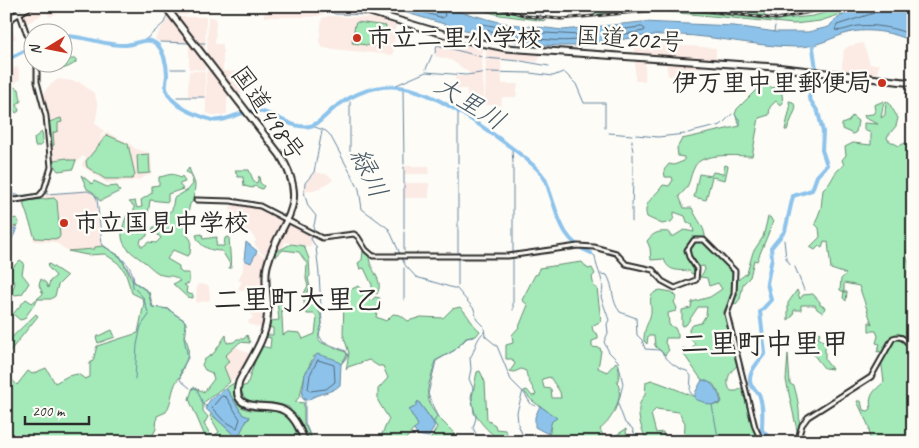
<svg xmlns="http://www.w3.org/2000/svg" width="919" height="448" font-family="Caveat,'Klee One',sans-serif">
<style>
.built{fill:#fceae4}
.green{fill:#a3eab8;stroke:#678a72;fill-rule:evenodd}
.water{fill:#8dc3eb;stroke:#66869e}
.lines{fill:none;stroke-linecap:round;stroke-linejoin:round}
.shore{stroke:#526878;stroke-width:1}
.stream{stroke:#66869e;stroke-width:1}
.river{stroke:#8dc3eb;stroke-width:4}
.secondary-casing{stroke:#2b2b2b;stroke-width:7}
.highway-casing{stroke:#2b2b2b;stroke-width:9}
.secondary{stroke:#fdfcf7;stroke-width:3}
.highway{stroke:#fdfcf7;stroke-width:5}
.rail-casing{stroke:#2b2b2b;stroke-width:3}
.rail{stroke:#fdfcf7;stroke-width:1;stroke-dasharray:4;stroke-linecap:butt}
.poi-dot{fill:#c8321e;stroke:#fdfcf7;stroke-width:2}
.labels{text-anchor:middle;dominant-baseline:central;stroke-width:5;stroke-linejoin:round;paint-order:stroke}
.poi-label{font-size:25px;font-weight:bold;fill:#2b2b2b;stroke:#fdfcf7;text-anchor:start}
.street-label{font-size:25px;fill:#2b2b2b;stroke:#fdfcf7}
.water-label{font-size:26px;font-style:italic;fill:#485965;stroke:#fdfcf7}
.quarter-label{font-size:28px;font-weight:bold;fill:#2b2b2b;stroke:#fdfcf7}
</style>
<rect width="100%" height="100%" fill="#fdfcf7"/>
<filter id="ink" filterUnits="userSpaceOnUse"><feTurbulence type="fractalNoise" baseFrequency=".02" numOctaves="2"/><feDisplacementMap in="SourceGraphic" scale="10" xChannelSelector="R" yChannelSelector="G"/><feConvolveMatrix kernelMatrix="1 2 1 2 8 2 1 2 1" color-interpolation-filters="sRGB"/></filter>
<g filter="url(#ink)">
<!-- built -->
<path class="built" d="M35,6H68L50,17L46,12L26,24L23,15Z
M171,6H188V15H175Z
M264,6H314L325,14L311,17H264Z
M332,6H344L373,15L372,17L335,14L330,12Z
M329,16L387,19L396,22L393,55L323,48L319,42L322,18Z
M168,17L172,18L191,42H159L155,39Z
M177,17H206L205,52L204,53Z
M208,17L216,18L215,44H223V71L242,72V94H236L207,58Z
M8,22L16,38L6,43V23Z
M440,35L482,47L483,99H467V89H457L455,76H470V73L451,60L435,56Z
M863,43L870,64H879L877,77L841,73L844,50L849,46Z
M189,44H192L205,61V70L189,69Z
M671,45L716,48V61L635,56V47Z
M486,48L540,53L538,62L501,59L502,84H518L516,97H502L501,105H485Z
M635,59L645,61V81H635Z
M666,62L704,64V66L687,73L668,76Z
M18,67L20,79L10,87L6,97V70Z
M189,71H205V97L188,96Z
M206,71H213L233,97L227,98V114L216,116L206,113Z
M58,79L79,82L95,94L98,107L95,123L104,131L98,140L107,132L130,144L134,148L151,154L152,173L139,180L107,183L81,165L86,158L83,156L77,162L57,166L54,163L50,114L43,97L47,88Z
M404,166H429V174H404Z
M315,172L329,175L333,180L316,190L304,192L305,184Z
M404,183H429V198H404Z
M88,191L96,198L100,240L103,246L95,247V249L68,251L55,242L34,241L30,220L20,201L43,198L47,194Z
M247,205L265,210L281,220L283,224L267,256L260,252L254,243L256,240L250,232L245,234L231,217L230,206Z
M292,224L312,235L311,247L285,242L283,247L274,253L288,225Z
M258,252L267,258L264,276L265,307L262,328L249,324L248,321L253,318L250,312L255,310L252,299L247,288L241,291L238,288L242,282L238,280L243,270V262L253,263L255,254Z
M201,284L209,286L210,300L196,303L197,285Z
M234,346L250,354L243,370L236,378L229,381L223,367L229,361L225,356Z"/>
<!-- green -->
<path class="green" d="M466,6H486L546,21L500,15Z
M585,6H620L621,8L619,11L595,15L591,10H583L582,7Z
M692,6H765L764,16Z
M777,6H832L799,15Z
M851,6H866L820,21L794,24L670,12V9L776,20L813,16Z
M357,22L386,26L384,45L381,47L352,43L355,24Z
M67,59H76V62C69,69 50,73 41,68L61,65Z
M762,84L764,87L769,84L771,88L781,86L783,103L780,105L776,101L770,107L769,115L759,118L752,156C739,156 702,152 695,166C688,179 692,185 679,196L684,208H692C697,221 707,228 705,242L731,268L734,283L747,273L753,252L763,237L768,217H770L773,222L757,261L754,260L750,277L743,284L740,299L736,304L729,302L724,311L739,365C729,370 724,383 731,391H737L742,388L745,389L753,428L761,442H684L685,423L679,412L656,409L651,414L656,433L663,432L664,442H647C641,427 633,408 645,395L646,382L651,380C676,388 694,398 718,405L722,402L720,395L713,384L701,379L683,353V348L690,351L695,344L690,338L689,329L693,325L701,323L706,315L707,307H698L686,325L682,326V310L691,308L692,302L710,297L722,289L718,283L709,286L707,278L700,277L705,270L704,266L696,267V273L692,274L689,271C678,270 668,272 664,259L651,260L650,248L647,241C654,232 659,231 669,232L670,236H674L684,230L694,232L692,224L687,222L685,216L674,212V218L671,222L662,224L647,217C642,202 656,196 663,185L669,186L673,180L672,177H665L664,170L669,164L674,165L684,161V157L678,156L677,148L682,139L740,126L735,114L737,109Z
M14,87L19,89L21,101L17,104L19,111L16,113C10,105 5,96 14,87Z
M789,101L793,102L796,108L787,130H785L790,108Z
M884,101L881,118L885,115L886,101L889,103L898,118L896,126L887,137L888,140L899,146L905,143L910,146L909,153L913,163L910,204L913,222L910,224L911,246L906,255L913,273V442H870L869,427L857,401H861L863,410L868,411L871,409C868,395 874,391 884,382L880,351L877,352L880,344L876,343L878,336L876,331H869V322L872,324L859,286L844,283V292H847L846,301L843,298L844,292L840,290L841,279L846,274L831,269L828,242L824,241L822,248L819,246L815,250L810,247L820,237L819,228L815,224L821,208L823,190C835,180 830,175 844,165L842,160L846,155L845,147L853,143L871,145V133L864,130V123L878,124L865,118L864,115L873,114L875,111L874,105Z
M852,116L858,121L856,132L853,134L842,129V124L849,121Z
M61,118L62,122L58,123V131L53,133L54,145L52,146L49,122Z
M42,132L43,140L41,146H35L34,138Z
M107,135L128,144L135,175L132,179H105L87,167L86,161Z
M149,154L150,173L138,174L137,155Z
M67,158L69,160H76L73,169L58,171L55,167L54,160Z
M725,165L728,166L725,180L712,177L706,200L694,197L699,174L711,176L713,172L723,174Z
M189,168L195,184L194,200L190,204L185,227L186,229L184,231L191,240L190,254L187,256L173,250L167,259L179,266V270L182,273H189V283L184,285L187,287L186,293L193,295V298L187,297L173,284L180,281C173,274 170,277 162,275C157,273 150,267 146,263C123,247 116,242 127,215L134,214V206L129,202L135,201L137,208L142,207L141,200L152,193V186L159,185V177C168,176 172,171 180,178L182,176L185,182L179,184L183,189L168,194V202L150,200L148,214L140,215L136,218L135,227L132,230L139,233L147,232V236L141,239L140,244L142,247L149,242L156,243L161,238L152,229L162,217L172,210L174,198L188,190L193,184L190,174L186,172Z
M235,170H249L254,182L257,183L259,176L260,183L264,186L262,189L255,186L252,188L244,186L243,177H238Z
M81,175L92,184L94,181L107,187L117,186L120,191L100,201L93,192L87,189Z
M54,198L57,201L60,236L58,239L35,238L23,203L27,201Z
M17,218L19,223L18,226L6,228V220Z
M202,234L203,239L217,237L216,246H224L225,238L229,237L231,268H229L230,264L222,251C211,251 199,247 196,235Z
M291,244L304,246L309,259L310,276L308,278L310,287L307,293C312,304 322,310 322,323C321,329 318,333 319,340L322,343L346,352L347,355L341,364L314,356L305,374L300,396L295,402L304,403V423L313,442H308L289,407C284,406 278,404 273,403C260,401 242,406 241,387L247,385L260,346L270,348L271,338L266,337L267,335H273V328L267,327L271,321L279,320L277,301L269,300L270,290L278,291L281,300L283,335L288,332L300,333L303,339L315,334L317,318L314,314H307C304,303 301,296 308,286L306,279L307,264L299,252L283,250L275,257L273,256L274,253Z
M103,246L120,256L132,280L149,292L153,307L169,309C181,323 190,313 185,338C194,353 183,362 181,376C171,384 173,401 166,412L157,416L156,429L149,442H6V373L17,385L28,371L32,374L46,368L55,383L68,376L78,374L85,379L90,377V363L93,361L97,346L138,333L144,303L142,298L132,293L125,272L118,263L105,254L87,255L68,251L94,249L95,247Z
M363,251L369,256C369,270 385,280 377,294L372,291V285L364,268L360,269L358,263L362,260Z
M20,260L24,263L22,274L29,283L22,294L15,295L12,292L15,283L9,275L6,277V270L9,271Z
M582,262L588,269L592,268L595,274L592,277L594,287L597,288L601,321L592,326L593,331L598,335V339L592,341V347L600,348L601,351L598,368L607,372L616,362C620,366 620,377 617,382C625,395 612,421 600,429L604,438L610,439L626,429L627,442H540L550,433L551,415C541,404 534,406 524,391L527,390L532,396L536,395C533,386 527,381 526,371L521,369L514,372L510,371L515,364L512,359H506V345L513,343L512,335L519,327L528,305L522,300L535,275L538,274L539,268ZM550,377L560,392L561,398H552L551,389L544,388L542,379Z
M49,264L67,276L58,285L55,296L51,299H38L24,319L20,320L13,314L26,299L32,303L43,294L39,285L41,279L46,283L48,288L50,281L56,276L47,266Z
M358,286L371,301L375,297L380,298L376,317L386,321L393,314L400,315L408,321L421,317L443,318L452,309L460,307C468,314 472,325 480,331L476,336L466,338L455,350L435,361C434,372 426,386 428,396C431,417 450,425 461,442H429L437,427L418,401L415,407L409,410L418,425L403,442H374L381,436L389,419L378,401V389L388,378L383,366H378L369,360L348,367L346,370L349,353L343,334L344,301L352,289Z
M660,290L672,292L677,297L674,302L677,308L676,311L668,313L669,325L675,328L678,335V338H666L665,343L669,350L665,355L655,346L654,336H648L647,344L644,341C644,329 646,328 650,317C654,305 644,295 660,290Z
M797,290L800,299L803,295L813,294L820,302V305L825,307L823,313L817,309L815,305H801V310H794L793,316L788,320V303Z
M36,314L38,316L6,356V343Z
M112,330L115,337L98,343L96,337Z
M817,331L820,333L818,338L829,344L825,347V360L832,369L824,368L813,354Z
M226,335L227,343L234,342L237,339H244L247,335L250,343L240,342L225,356L229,361L224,367L230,382L203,403V411L208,417L204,424L212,437L219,432L210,416L211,414L232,433L236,439L246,421L250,418L243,415L226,388L234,383C235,388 233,393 235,399C244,420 272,403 286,414C293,420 295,431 300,439H279L278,442H211L204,434L189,399L193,387L204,392L214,379L212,373L205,370L202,365L204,360L214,353Z
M788,354L790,384L794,386C799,402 801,418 798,435L786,380Z
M480,371L485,382L487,420L495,425L496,429L505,430L508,436L515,438L516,442C495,442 485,428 474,413L472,397L477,372Z"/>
<!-- water -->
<path class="water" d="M383,6H438L503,23L563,30L642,22L734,26L776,32H808L829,27C844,4 890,5 913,15V42C895,32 864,27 844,34C827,40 815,47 797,47C751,47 702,32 657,35C629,36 600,46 571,46C507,47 444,23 383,6Z
M17,228L10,244L6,243V229Z
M246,242L257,251L251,263L244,260Z
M317,354L334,359L341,364L340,385C331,394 319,392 308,400L303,399L302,396L305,374Z
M702,380C713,381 719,392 721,403L711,405L695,399V393Z
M226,388L243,415L250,417L246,421L238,438L236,439L232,433L205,408L210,400Z
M418,401L435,425L429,437L417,435L414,430L418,425L409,410L415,407Z
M540,406L557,418L552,421L548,434L535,427V417Z"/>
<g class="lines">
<!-- shore -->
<path class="shore" d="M402,6L443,18L445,15L441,6
M877,6L874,13L837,25L835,30C841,32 851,27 858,26C875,24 898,28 913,36
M482,24L528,32L580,35L582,38C571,46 495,34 480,28L479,25Z
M642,27L645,29L644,31L606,37L603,35L605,32Z
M318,360L334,365L335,382L326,389L310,391L308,389L310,375Z
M222,396L226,397L240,419L237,428L223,420L212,408Z"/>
<!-- stream -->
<path class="stream" d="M329,6L331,7L330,11L335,14L373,15
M540,17L542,6
M775,17L776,6
M539,21V19
M775,23V21
M774,32L775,26
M145,40L164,23L168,12
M160,42L190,43
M197,43H205
M435,53L437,45L482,57
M486,58L519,61
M521,61L549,66
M171,69H185
M426,69L432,55
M565,73L576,84L584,103H605V128
M394,86L426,72L466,75L488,72L530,73L553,76L563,72
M403,89L404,164
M177,97H204
M735,115L740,120V126
M312,126L326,131L330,135L359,189L362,209L389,229L405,265L416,277L457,289L474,309L477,320L484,327L485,336L497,346L511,380L524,393L531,404L536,406
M322,131L314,172L305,183L304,192L308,206L316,216L311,239L316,247L319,274L322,324L319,335L323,342L346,351L348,356L341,364
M609,133L632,135
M688,133L721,125L732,114
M636,135L658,137L685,134
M632,140V143
M632,146L633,151
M512,150L513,163
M633,154V162
M350,155V102
M458,163V111
M513,165V253
M633,165V175
M458,166V254
M404,167V229
M633,178V180
M6,190C14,198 27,195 38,194
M46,194L88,191L94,194L97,199L102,244C116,256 132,260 134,282L148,292L152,307L168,309L185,321L184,338L188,358L181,370L180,380L190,388
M632,206L633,182
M632,208V222
M404,232V251
M784,240L786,258L790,264
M591,253L595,256C596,271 607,282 601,297L609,320L607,324L608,333L604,342L609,352L618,361L623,384L618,404L625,423L632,428L638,442
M120,256L132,276L133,287L143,297L149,315L141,326L137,345L135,379
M513,257V284
M458,258V285
M795,267L804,290
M404,268V300
M601,274L607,275C615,289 610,299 620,312L636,318L637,335L642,340L645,349L660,350C667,360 675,368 687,371L691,376L690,392L694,396
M513,286V310
M484,332C475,340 476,349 470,358L471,369L469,379L473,388L471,397L476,418L473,428L478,438L488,434L498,442
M193,388L197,389L203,404L207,407
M305,397V423L313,442
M712,405L719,442
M433,424L437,416L428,394L436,361L455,350L467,338L474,337
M520,442L522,434L518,424L517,412L523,391"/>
<!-- river -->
<path class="river" d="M62,36C85,35 104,46 126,45C135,44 147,37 155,43C163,48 167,65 167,74C167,79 165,84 166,89C172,107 196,115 212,120C224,123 239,112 252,111C272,109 289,130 310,126C319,125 328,112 337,106C376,78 409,82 449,106C469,117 532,159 543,176C547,181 548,188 550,193C559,219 563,242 591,253
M812,41L816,69
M6,60L32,47
M773,442L762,430C762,418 764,406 759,394C757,391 753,389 751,385C746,373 759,362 765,353L760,312L771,300L767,283L772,258L771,248L785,231L793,196L812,190L817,176L827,165L822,150L823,132L818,112L809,98L815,73"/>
<!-- secondary casing -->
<g class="secondary-casing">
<path id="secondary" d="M17,6L32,49
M6,198L16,200L39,196L44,190L51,167L46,116L37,82V62
M196,200L231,201L260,206L322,238L354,234L358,237L366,250L373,256H508L578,246L594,247L616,253L626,264L653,270L662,281L675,288L696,280L697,269L689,257L687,250L694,240H704L735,271L734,294L727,314L755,427L762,442
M797,442L802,425L808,417L871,377L893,338C904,334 908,343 913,352"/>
</g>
<!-- highway casing -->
<g class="highway-casing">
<path id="highway" d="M165,6L280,155C312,208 279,219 267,266C263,283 270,301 267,319C265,341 248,363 239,382C229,415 269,402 283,410C295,416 300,430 305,442
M350,6L457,38L506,48L775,67L913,83
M6,21L30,6"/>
</g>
<!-- secondary -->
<use href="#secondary" class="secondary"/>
<!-- highway -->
<use href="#highway" class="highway"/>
<!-- rail casing -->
<g class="rail-casing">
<path id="rail" d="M492,6L527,16L561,19L680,8L777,19L838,6"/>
</g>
<!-- rail -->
<use href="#rail" class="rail"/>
</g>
</g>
<!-- markers -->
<g class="poi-dot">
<circle cx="357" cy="38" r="5"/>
<circle cx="882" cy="83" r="5"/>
<circle cx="64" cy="223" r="5"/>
</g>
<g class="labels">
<!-- poi labels -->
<g class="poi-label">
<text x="367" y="38">市立二里小学校</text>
<text x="872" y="83" text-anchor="end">伊万里中里郵便局</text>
<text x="74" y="223">市立国見中学校</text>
</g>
<!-- street labels -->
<g class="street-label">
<text transform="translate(630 39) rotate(4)">国道202号</text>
<text transform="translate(268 113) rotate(55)">国道498号</text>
</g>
<!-- water labels -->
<g class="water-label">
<text transform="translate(470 103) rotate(32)">大里川</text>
<text transform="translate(369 173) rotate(64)">緑川</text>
</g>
<!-- quarter labels -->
<g class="quarter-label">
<text x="298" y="299">二里町大里乙</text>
<text x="765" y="343">二里町中里甲</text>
</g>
</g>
<!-- margin -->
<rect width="919" height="448" fill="none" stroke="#fdfcf7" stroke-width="25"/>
<rect x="12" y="12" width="894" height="423" fill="none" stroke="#2b2b2b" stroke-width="2" filter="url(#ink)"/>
<!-- north arrow -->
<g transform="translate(48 48) rotate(260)"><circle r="24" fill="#fdfcf7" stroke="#a9a8a5"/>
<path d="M0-4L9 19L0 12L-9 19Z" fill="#c8321e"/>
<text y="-8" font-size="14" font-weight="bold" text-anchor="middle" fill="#2b2b2b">N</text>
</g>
<!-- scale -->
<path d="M25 416v8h64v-8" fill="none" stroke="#2b2b2b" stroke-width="2.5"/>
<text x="32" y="416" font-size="15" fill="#2b2b2b" stroke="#fdfcf7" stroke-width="4" paint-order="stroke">200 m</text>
</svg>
